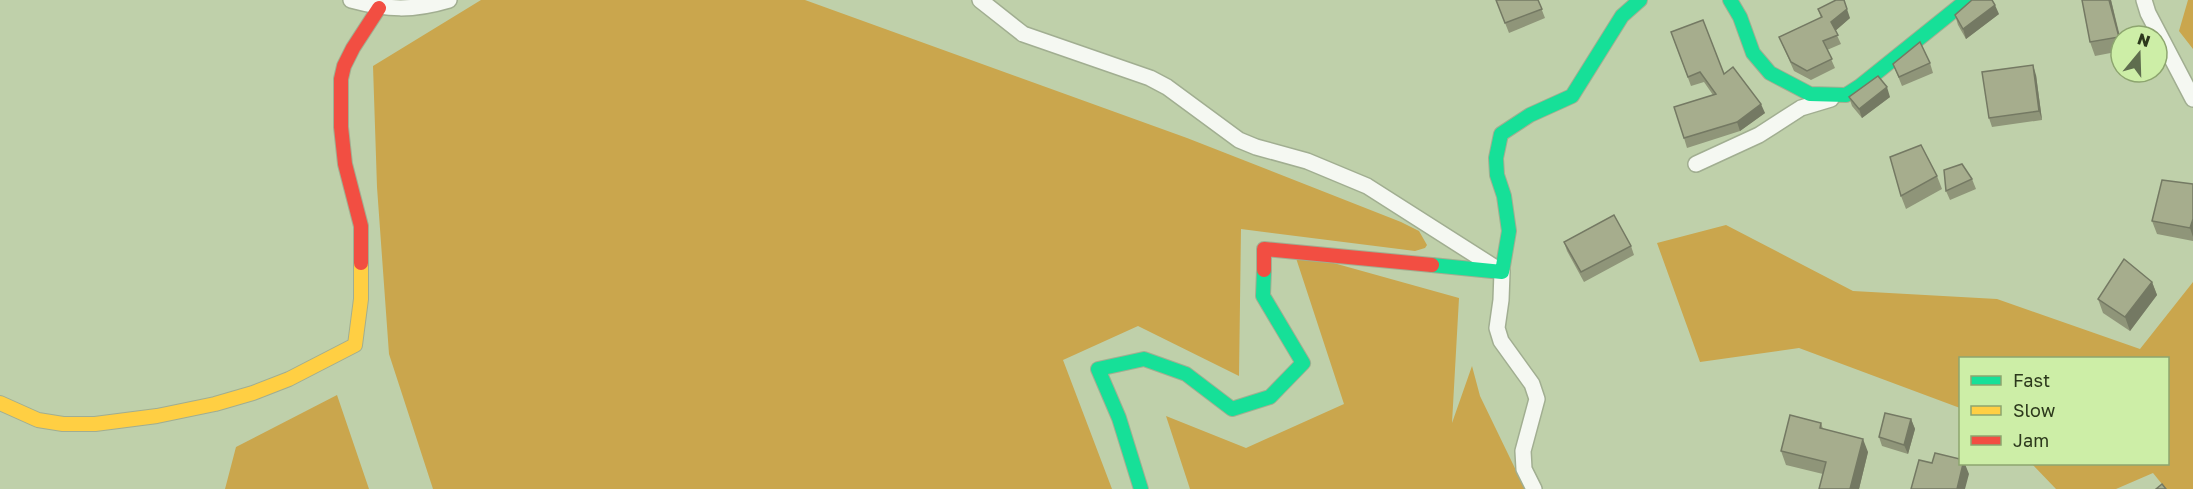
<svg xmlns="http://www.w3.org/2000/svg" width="2193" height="489" font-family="'Golos Text',sans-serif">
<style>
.forest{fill:#caa64d}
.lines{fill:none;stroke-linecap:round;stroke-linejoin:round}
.street-casing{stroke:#a1ae91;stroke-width:18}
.fast-casing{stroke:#a1ae91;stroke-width:16}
.slow-casing{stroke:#a1ae91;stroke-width:16}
.jam-casing{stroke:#a1ae91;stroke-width:16}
.street{stroke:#f5f8f2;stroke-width:15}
.fast{stroke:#16e098;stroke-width:14}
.slow{stroke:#ffcf43;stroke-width:14}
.jam{stroke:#f24e42;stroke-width:14}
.wall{fill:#8f9579}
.shaded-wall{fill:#747963}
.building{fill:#a6ad8d;stroke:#747963;stroke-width:1.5}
</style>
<rect width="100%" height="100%" fill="#bfd0aa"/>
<!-- forest -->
<path class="forest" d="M481,0H805L1187,138L1401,222L1419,231L1427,245L1425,248L1415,251L1241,229L1239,376L1138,326L1063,360L1112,489H433L389,354L377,187L373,66Z
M2188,0H2193V49L2179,31Z
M1726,225L1853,291L1997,299L2140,349L2193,282V489H2166L2153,473L2116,489H2056L2032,464H2168V358H1960V408L1799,348L1700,362L1657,243Z
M1294,252L1459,298L1452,423L1472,366L1480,396L1525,489H1190L1166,416L1246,448L1344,404Z
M337,395L369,489H225L236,447Z"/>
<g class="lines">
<!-- street casing -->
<g class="street-casing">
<path id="street" d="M351,0C388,10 412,11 449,0
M980,0L1023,34L1150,78L1167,87L1239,140L1256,147L1307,161L1367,186L1502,272L1501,300L1497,328L1501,341L1532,384L1537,399L1523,451L1524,469L1534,489
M2144,0L2148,13L2193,99
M1696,164L1759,135L1801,108L1831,99"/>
</g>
<!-- fast casing -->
<g class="fast-casing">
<path id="fast" d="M1730,0L1740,17L1753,53L1770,73L1810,94L1846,95L1860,86L1967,0
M1432,265L1502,272L1509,231L1504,196L1497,175L1496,158L1501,134L1530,115L1572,96L1622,16L1640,0
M1141,489L1119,418L1098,369L1144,359L1186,374L1232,409L1270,397L1303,363L1263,296L1264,270"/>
</g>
<!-- slow casing -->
<g class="slow-casing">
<path id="slow" d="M0,403L38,420L63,424H95L157,416L215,404L253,393L289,379L355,345L361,299V263"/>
</g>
<!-- jam casing -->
<g class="jam-casing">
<path id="jam" d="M361,263V226L345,164L341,127V79L344,66L353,48L379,8
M1264,270V249L1432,265"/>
</g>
<!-- street -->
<use href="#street" class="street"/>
<!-- fast -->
<use href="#fast" class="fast"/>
<!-- slow -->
<use href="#slow" class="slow"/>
<!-- jam -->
<use href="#jam" class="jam"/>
</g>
<!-- wall -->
<path class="wall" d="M1496,0H1538L1545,18L1509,33Z
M2082,0H2111L2121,40V51L2095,56L2090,42Z
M1818,9L1850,18L1835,31L1841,44L1827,50L1835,68L1811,80L1794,71L1779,37L1821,18Z
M1999,14L1966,39L1958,25L1955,15Z
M1671,32L1724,74L1765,113L1740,131L1687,148L1684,138L1713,95L1704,82L1691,86Z
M1930,63L1933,73L1902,86L1893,64Z
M2036,75L2042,120L1992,127L1989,118Z
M1849,97H1890L1862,118L1852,106Z
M1937,176L1942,189L1906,209L1901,196Z
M1972,179L1976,189L1950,200L1946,191Z
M2193,184V241L2157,234L2152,221Z
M1564,242L1631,246L1634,255L1584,282L1567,251Z
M2152,282L2157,295L2130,331L2103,313L2098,299Z
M1911,419L1915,429L1908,454L1882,446L1879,437Z
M1821,423L1823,429L1868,452L1859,489H1819L1823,474L1786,465L1781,451Z"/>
<!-- shaded-wall -->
<path class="shaded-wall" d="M1844,0L1850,18L1834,32L1831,22Z
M2109,0H2111L2121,43L2119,37Z
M1995,5L1999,14L1966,39L1963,29Z
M2033,65L2036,75L2042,120L2039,111Z
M1887,87L1890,97L1862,118L1859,109Z
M1761,104L1765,113L1740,131L1737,122Z
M2193,219V237L2190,228Z
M2152,282L2157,295L2130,331L2125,317Z
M1911,419L1915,429L1908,454L1904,445Z
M1863,439L1868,452L1859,489H1850Z
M1963,464H1965L1969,474L1965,489H1957Z"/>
<!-- building -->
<path class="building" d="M1496,0H1538L1542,9L1505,23Z
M1836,0H1844L1847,9L1831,22L1838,35L1823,41L1832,59L1807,71L1791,62L1779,37L1822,17L1818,9Z
M1972,0H1992L1995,5L1963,29L1955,15Z
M2082,0H2109L2119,37L2090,42Z
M1703,20L1724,74L1733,67L1761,104L1737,122L1684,138L1674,107L1716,94L1700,72L1688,77L1671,32Z
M1920,42L1930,63L1899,77L1893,64Z
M2033,65L2039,111L1989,118L1982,72Z
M1878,76L1887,87L1859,109L1849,97Z
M1921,145L1937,176L1901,196L1890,157Z
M1962,164L1972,179L1946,191L1944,170Z
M2162,180L2193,184V219L2190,228L2152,221Z
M1614,215L1631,246L1581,272L1564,242Z
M2124,259L2152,282L2125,317L2098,299Z
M1885,413L1911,419L1904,445L1879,437Z
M1790,415L1821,423L1820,428L1863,439L1850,489H1819L1826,462L1781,451Z
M1935,453L1960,459V464H1963L1957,489H1911L1919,460L1932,463Z
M2162,484L2166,489H2156Z"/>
<!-- legend -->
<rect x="1959" y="357" width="210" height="108" fill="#cdeea7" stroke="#8da56f" stroke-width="1.5"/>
<rect x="1971" y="376" width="30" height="9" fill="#16e098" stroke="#8da56f" stroke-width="1.5"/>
<text x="2013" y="387" font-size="18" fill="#2c381c">Fast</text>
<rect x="1971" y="406" width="30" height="9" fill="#ffcf43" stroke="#8da56f" stroke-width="1.5"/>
<text x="2013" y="417" font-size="18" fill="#2c381c">Slow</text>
<rect x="1971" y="436" width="30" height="9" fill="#f24e42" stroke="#8da56f" stroke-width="1.5"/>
<text x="2013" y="447" font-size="18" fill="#2c381c">Jam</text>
<!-- north arrow -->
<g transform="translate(2139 54) rotate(19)"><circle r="28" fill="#cdeea7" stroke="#8da56f" stroke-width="1.5"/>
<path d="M0-4.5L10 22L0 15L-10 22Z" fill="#5f6d4e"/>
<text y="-9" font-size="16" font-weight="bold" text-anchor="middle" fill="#2c381c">N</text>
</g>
</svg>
